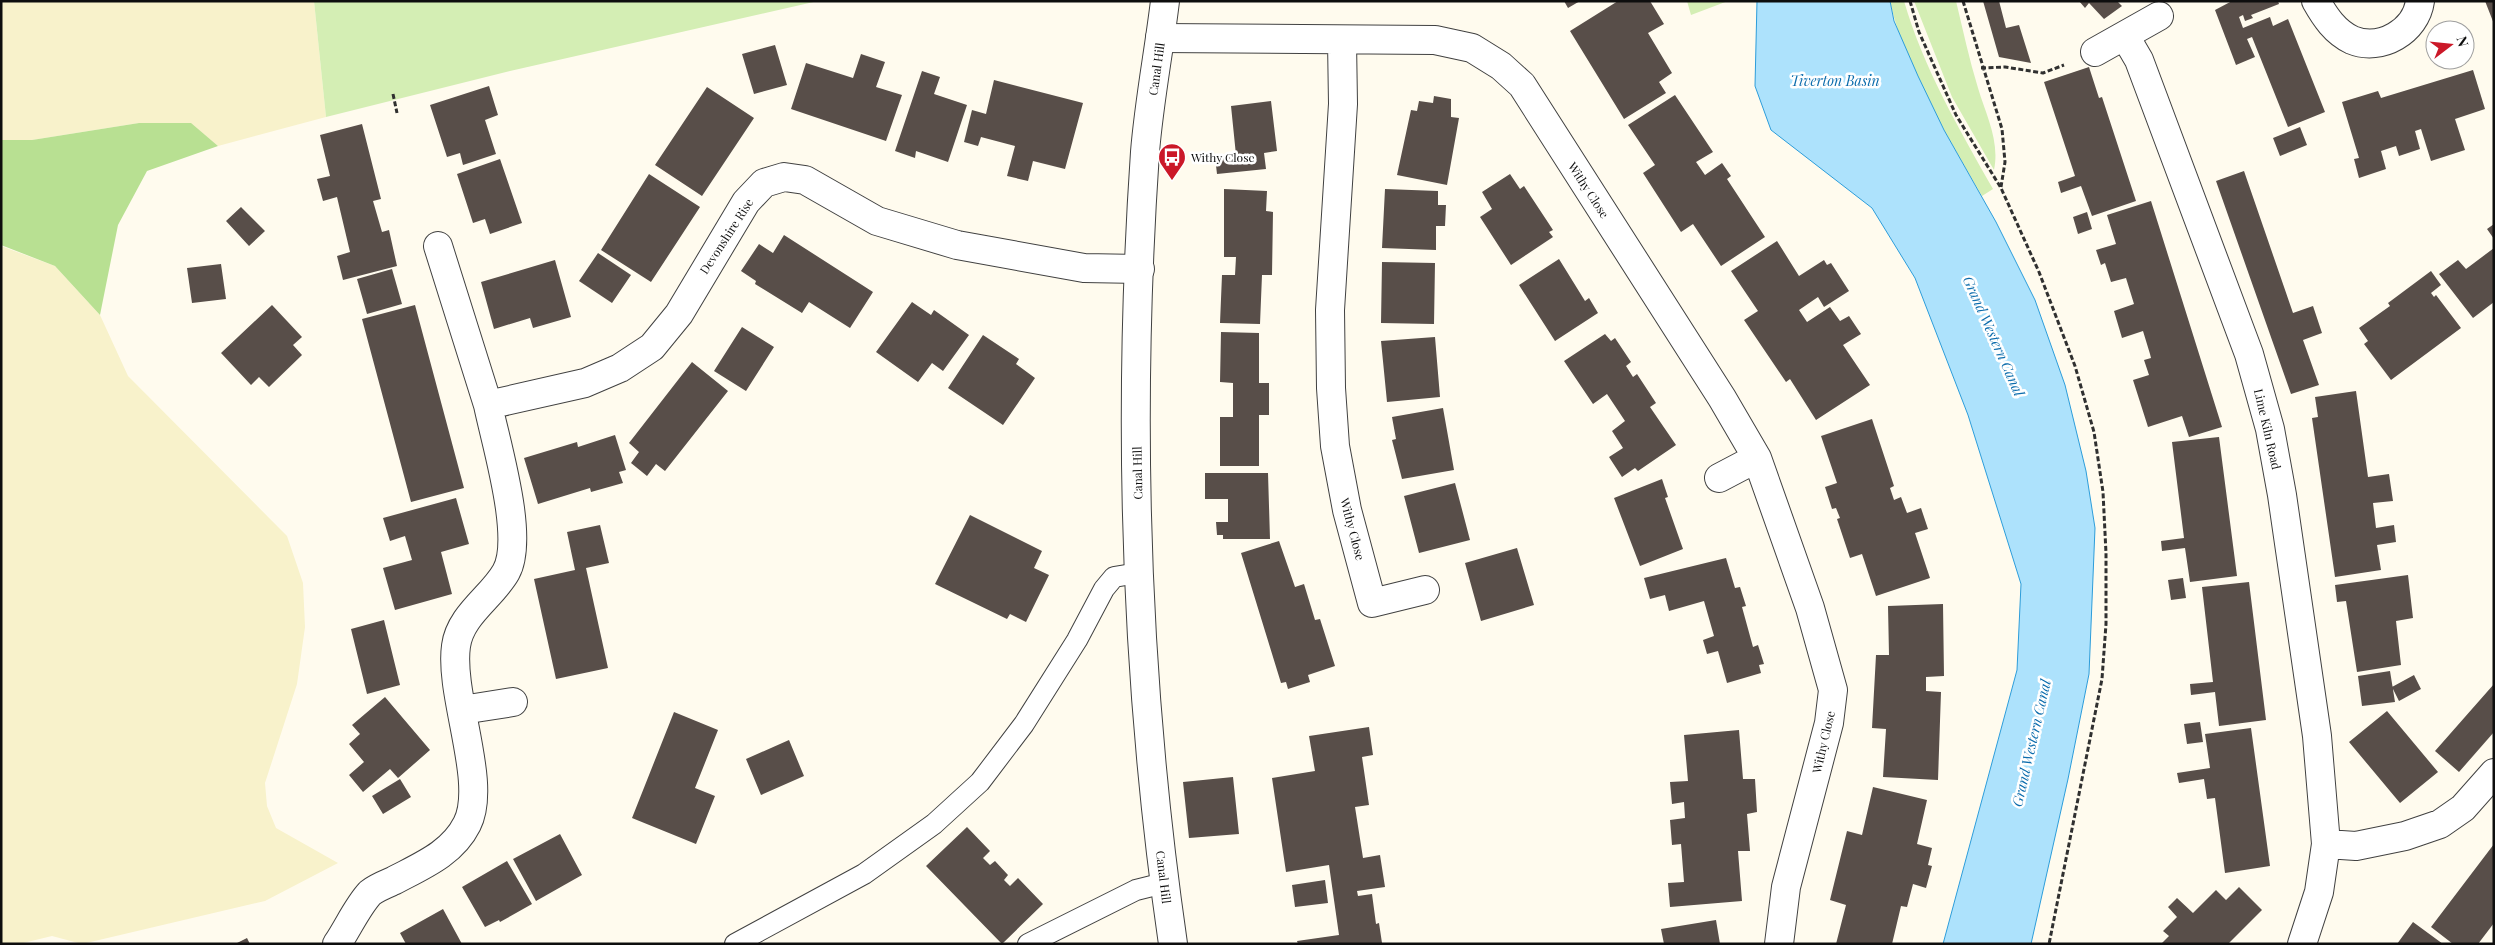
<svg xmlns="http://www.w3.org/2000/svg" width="2495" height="945" font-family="'Playfair Display',serif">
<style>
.farmland{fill:#f8f2cb}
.green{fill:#d4eeb4}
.forest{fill:#b8e092}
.water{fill:#ade2fc;stroke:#2d9dda}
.building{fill:#584e49}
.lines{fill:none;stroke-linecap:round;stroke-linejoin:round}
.service-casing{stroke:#414141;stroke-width:22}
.minor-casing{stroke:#414141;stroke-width:30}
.tertiary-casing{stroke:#414141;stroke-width:30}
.path{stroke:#303030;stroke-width:3;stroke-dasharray:5 2.5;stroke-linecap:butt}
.service{stroke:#fff;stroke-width:20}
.minor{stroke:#fff;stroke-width:28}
.tertiary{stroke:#fff;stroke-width:28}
.labels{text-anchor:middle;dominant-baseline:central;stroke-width:5;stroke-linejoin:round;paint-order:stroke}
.street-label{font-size:12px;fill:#0e0e0e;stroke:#fff}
.poi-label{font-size:12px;fill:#0e0e0e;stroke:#fff;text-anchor:start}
.water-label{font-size:14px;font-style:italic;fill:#0b6cac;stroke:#fff}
</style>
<rect width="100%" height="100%" fill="#fffbee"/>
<!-- farmland -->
<path class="farmland" d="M1,1H314L326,117L218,146L190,123H139L32,140H1Z
M1,246L55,266L100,315L128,376L287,536L303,583L305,627L297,684L265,783L267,806L276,828L338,863L265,901L82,944L52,936L19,944H1Z"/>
<!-- green -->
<path class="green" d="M314,1H818L510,71L326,117Z
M1687,1H1728L1691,15Z
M1890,1H1904C1923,67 1959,129 1993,189L1982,196C1949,138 1904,67 1890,1Z
M1914,1H1956C1963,30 1969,59 1978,88C1986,115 2000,141 1994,170L1952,97Z"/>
<!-- forest -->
<path class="forest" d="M139,123H191L218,146L147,171L118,225L100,315L55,266L1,245V140H32Z"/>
<!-- water -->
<path class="water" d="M1757,1H1890L1894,21L1918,76L1944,130L1996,222L2035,300L2065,385L2086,471L2095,528L2089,674L2068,779L2031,944H1943L2017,670L2021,584L1968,415L1915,278L1872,208L1771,130L1755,86Z"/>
<!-- building -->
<path class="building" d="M1564,1H1580L1568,8Z
M1618,1H1650L1664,24L1648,33L1672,73L1659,82L1666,93L1624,119L1570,31Z
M1983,1H1999L2006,28L2019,25L2031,63L1999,57Z
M2079,1H2117L2122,6L2104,19L2089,3L2085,8Z
M2232,1H2278L2279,4L2251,15L2253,18L2245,21L2243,15L2239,17L2243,28L2270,17L2273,26L2288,19L2325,112L2288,127L2252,37L2247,39L2255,57L2236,65L2215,10Z
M2485,1H2494V24Z
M775,45L787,85L754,94L742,54Z
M861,54L885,62L876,87L902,95L886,141L791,109L806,63L853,78Z
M2089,67L2099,98L2102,97L2136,201L2092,216L2081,186L2061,193L2058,182L2075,176L2044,82Z
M2473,70L2485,109L2455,119L2465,150L2431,161L2421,129L2415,131L2420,149L2399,156L2396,146L2381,151L2386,169L2359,178L2354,159L2359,158L2342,102L2378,91L2381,98Z
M922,71L940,77L934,94L967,105L948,162L916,151L915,158L895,151Z
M994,80L1083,103L1065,169L1033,161L1028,181L1007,176L1015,146L981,137L978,146L964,142L972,110L986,114Z
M489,86L498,115L485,120L496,154L463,165L460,153L447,157L430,105Z
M707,87L754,118L702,196L655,165Z
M1675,95L1713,152L1696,162L1705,175L1722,163L1731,176L1727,179L1765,237L1721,266L1693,224L1681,232L1643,173L1655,165L1628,125Z
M1434,96L1451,99V117L1459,118L1447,185L1397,175L1411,110L1417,111L1419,101L1433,103Z
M1271,101L1277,151L1264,153L1266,169L1217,174L1215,157L1236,155L1231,106Z
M362,124L381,199L373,201L382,232L389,230L397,266L343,280L337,256L350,252L337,197L323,201L317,179L330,176L320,135Z
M2300,127L2307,145L2280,156L2273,138Z
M500,159L522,223L490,234L485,219L473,223L457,174Z
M2244,171L2293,313L2313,306L2322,333L2303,340L2319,385L2291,394L2216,181Z
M649,174L700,207L651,282L601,250Z
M1510,174L1520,189L1524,186L1553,230L1549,232L1553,237L1511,265L1480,217L1492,209L1482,192Z
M1224,189L1267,191L1266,211L1273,212L1272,275H1262L1260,324L1220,323L1222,275H1235L1236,257H1224Z
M1385,189L1438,191V205H1446L1445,226H1436V250L1382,248Z
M2151,201L2222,427L2189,437L2182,416L2148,427L2133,380L2149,375L2144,360L2151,358L2150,354L2143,331L2122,338L2114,311L2134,304L2126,278L2111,282L2105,263L2101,265L2096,250L2116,244L2107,215Z
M241,207L265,231L249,246L226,221Z
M2087,212L2092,229L2078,234L2073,217Z
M2494,224V239L2487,229Z
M784,235L873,292L850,328L809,302L802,313L755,284L756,281L741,271L759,244L773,253Z
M1777,241L1799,276L1824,260L1827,265L1831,263L1849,291L1824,307L1818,297L1799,310L1807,322L1830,307L1840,321L1849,316L1861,334L1843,345L1870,385L1816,420L1790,379L1786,382L1744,320L1758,311L1731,271Z
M2494,248V302L2473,318L2439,274L2458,260L2466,269Z
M598,253L631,275L612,303L579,281Z
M1559,259L1585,301L1589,298L1598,313L1555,341L1519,285Z
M555,260L571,317L533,328L530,318L494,329L481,282Z
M1382,262L1435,263L1434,324L1381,323Z
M221,264L226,299L192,303L187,268Z
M392,269L402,304L367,314L357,279Z
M2431,271L2441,285L2431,293L2434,297L2436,295L2461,328L2391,380L2364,344L2368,341L2359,328L2390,306L2388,303Z
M912,302L931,315L934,310L969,335L943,371L932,363L918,382L876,352Z
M272,305L302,337L293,345L302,355L269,387L259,377L251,385L221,353Z
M415,305L464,488L411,502L362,319Z
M742,327L774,347L746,391L714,371Z
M1221,332L1259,333V383H1269V415H1259V466H1220V417H1233V383L1220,382Z
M1605,334L1611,341L1615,338L1631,362L1626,366L1633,377L1637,374L1656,403L1650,407L1676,445L1638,471L1635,468L1622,477L1609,457L1623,448L1612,431L1625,421L1607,394L1593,404L1564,361Z
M983,335L1019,359L1016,364L1035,378L1003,425L948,388Z
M1435,337L1440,397L1387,402L1381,341Z
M692,362L728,391L665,471L656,464L647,476L631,463L639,452L629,443Z
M2356,391L2368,477L2389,474L2393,501L2373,503L2376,528L2394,525L2396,542L2377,545L2381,570L2335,577L2312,418L2318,417L2315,397Z
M1443,408L1454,470L1402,479L1392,440L1396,439L1392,417Z
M1872,419L1894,486L1890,488L1894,500L1901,497L1907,513L1921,508L1928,529L1915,533L1930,578L1876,596L1862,554L1850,558L1837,519L1840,518L1836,508L1832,509L1825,487L1837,483L1821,436Z
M615,435L626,470L619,472L623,483L591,492L590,488L538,504L524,458L577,442L578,447Z
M2219,437L2237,576L2190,582L2185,548L2162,551L2161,541L2184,538L2172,442Z
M1205,473H1268L1270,539H1223V535H1217L1216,522H1228V499H1205Z
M1662,479L1668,497L1665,498L1683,549L1640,566L1614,498Z
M1455,483L1470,540L1419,553L1404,496Z
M456,498L469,544L441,552L452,594L395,610L383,568L412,560L405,536L390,541L383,518Z
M970,515L1042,551L1034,568L1049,575L1026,622L1010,614L1007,619L935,584Z
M600,525L609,563L586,568L608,668L556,679L534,579L575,570L567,532Z
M1279,541L1295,587L1304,584L1315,620L1320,619L1335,666L1308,675L1310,682L1288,689L1286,682L1281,683L1241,553Z
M1517,548L1534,605L1481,621L1465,563Z
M1726,558L1735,588L1740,587L1746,606L1742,607L1753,647L1758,645L1764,664L1759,665L1761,673L1727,683L1718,651L1707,654L1703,640L1714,636L1704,601L1669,611L1665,595L1650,599L1644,578Z
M2408,575L2413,618L2396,621L2401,665L2357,672L2346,601L2337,602L2335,585Z
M2183,578L2186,598L2171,600L2168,580Z
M2249,582L2266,720L2219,726L2215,692L2191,695L2190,684L2213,682L2202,587Z
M1943,604L1944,676L1926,677V691L1941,692L1938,780L1883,777L1886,729L1872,728L1876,655H1889L1888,606Z
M384,620L400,685L367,694L351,629Z
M2390,671L2395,702L2362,706L2358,676Z
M2414,675L2421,689L2399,701L2392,687Z
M2494,684V732L2459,772L2435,751Z
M385,697L430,750L398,778L390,769L363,792L349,775L364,762L349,744L360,734L352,725Z
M2387,711L2438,772L2400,803L2349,742Z
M674,712L718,730L695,788L715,796L696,844L632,818Z
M2200,722L2203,742L2187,744L2184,724Z
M1369,727L1373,755L1362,757L1369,805L1355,807L1363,858L1380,855L1385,887L1357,891L1358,896L1372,894L1376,924L1379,923L1382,943L1298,944L1297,941L1339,935L1329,865L1286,872L1272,778L1315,771L1309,736Z
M2251,728L2270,866L2225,873L2215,798L2207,799L2204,779L2179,783L2177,773L2210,768L2205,734Z
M1739,730L1743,779H1755L1757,812L1747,814L1750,851H1738L1742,901L1670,907L1668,883L1684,882L1681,844L1672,845L1670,820L1685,818L1684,802L1672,804L1670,782L1688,781L1684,735Z
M789,740L804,776L761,795L746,759Z
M1233,777L1239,834L1189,838L1183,782Z
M400,779L411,797L383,814L372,796Z
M1873,787L1927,800L1917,844L1932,848L1928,865L1932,866L1926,888L1913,884L1907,907L1901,906L1892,944H1836L1846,905L1830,900L1847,831L1862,835Z
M967,827L990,851L983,858L990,865L995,861L1008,875L1004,880L1010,886L1018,878L1043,904L1002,944L926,866Z
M560,834L582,875L536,901L513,859Z
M2494,844V923L2478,944H2453L2431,927Z
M507,861L532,904L500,922L499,920L485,927L462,887Z
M1325,880L1328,903L1295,907L1292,885Z
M2239,887L2262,910L2228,944H2161L2169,936L2163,931L2177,917L2168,907L2177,898L2193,913L2216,890L2226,900Z
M443,909L462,944H406L400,933Z
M1716,920L1720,944H1664L1661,929Z
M2413,922L2443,944H2397Z
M247,938L250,944H235Z"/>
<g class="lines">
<!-- service casing -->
<g class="service-casing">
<path id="service" d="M735,944L864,874L934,824L980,782L1024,724L1077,640L1104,589L1114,577L1138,573
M1028,944L1136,890L1164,883"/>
</g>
<!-- minor casing -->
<g class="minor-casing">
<path id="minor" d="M2316,1C2325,17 2335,32 2352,40C2381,52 2416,31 2420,1
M2125,36L2139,60L2249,354L2270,429L2282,495L2317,736L2326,844L2319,892L2302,944
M1160,38L1435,40L1472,48L1501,66L1522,85L1722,398L1757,458L1810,608L1833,690L1829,723L1786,887L1779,944
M1342,41L1343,104L1330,310L1331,388L1335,446L1347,510L1372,603L1425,590
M2095,52L2159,16
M438,246L488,405
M1719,478L1757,458
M462,710L513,702
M2326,844L2356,846L2405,836L2440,824L2463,808L2494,773
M337,944C348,928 357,907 370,893C376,888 386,884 393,881C421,866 452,854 467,824C488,783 449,695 456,646C460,615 492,597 506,572C525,538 496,444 488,405L585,383L620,368L652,347L679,314L746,202L764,183L784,177L805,180L877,221L957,245L1084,268L1140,269"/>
</g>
<!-- tertiary casing -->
<g class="tertiary-casing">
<path id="tertiary" d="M1165,1C1159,51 1149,102 1145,152C1127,416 1135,682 1173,944"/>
</g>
<!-- path -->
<path class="path" d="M1910,1L1919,32L1956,115L2001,188L2039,272L2075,366L2094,432L2103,492L2106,553V624L2102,679L2049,944
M1963,1L2002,129L2005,162L2001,187
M1981,68L2005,67L2043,73L2064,65
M393,94L397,113"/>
<!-- service -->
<use href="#service" class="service"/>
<!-- minor -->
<use href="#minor" class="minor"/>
<!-- tertiary -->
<use href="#tertiary" class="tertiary"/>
</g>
<!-- icons -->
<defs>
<g id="bus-pin" transform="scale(1.4375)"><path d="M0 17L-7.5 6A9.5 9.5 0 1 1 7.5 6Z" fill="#cb1828" stroke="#fff"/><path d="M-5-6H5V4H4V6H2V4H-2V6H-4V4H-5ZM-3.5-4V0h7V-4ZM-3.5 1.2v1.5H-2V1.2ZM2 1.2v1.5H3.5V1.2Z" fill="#fff"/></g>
</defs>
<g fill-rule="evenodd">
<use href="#bus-pin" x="1172" y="157"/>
</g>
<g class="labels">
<!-- street labels -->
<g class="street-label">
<text transform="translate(1156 69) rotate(-82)">Canal Hill</text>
<text transform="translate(1589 190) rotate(57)">Withy Close</text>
<text transform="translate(726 236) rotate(-57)">Devonshire Rise</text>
<text transform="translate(2268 429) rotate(77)">Lime Kiln Road</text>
<text transform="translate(1137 473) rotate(-91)">Canal Hill</text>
<text transform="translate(1353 529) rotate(75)">Withy Close</text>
<text transform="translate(1823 742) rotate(-77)">Withy Close</text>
<text transform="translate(1164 877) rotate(83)">Canal Hill</text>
</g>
<!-- poi labels -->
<g class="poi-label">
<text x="1191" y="157">Withy Close</text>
</g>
<!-- water labels -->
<g class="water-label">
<text x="1835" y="80">Tiverton Basin</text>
<text transform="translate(1994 336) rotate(66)">Grand Western Canal</text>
<text transform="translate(2031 743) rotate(-77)">Grand Western Canal</text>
</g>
</g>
<!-- border -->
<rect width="2495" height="945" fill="none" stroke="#0e0e0e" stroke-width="5"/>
<!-- north arrow -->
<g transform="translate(2450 45) rotate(74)"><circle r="24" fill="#ffffff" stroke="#9f9f9f"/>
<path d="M0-4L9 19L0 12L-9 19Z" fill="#cb1828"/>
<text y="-8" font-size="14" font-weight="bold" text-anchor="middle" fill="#0e0e0e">N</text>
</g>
</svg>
